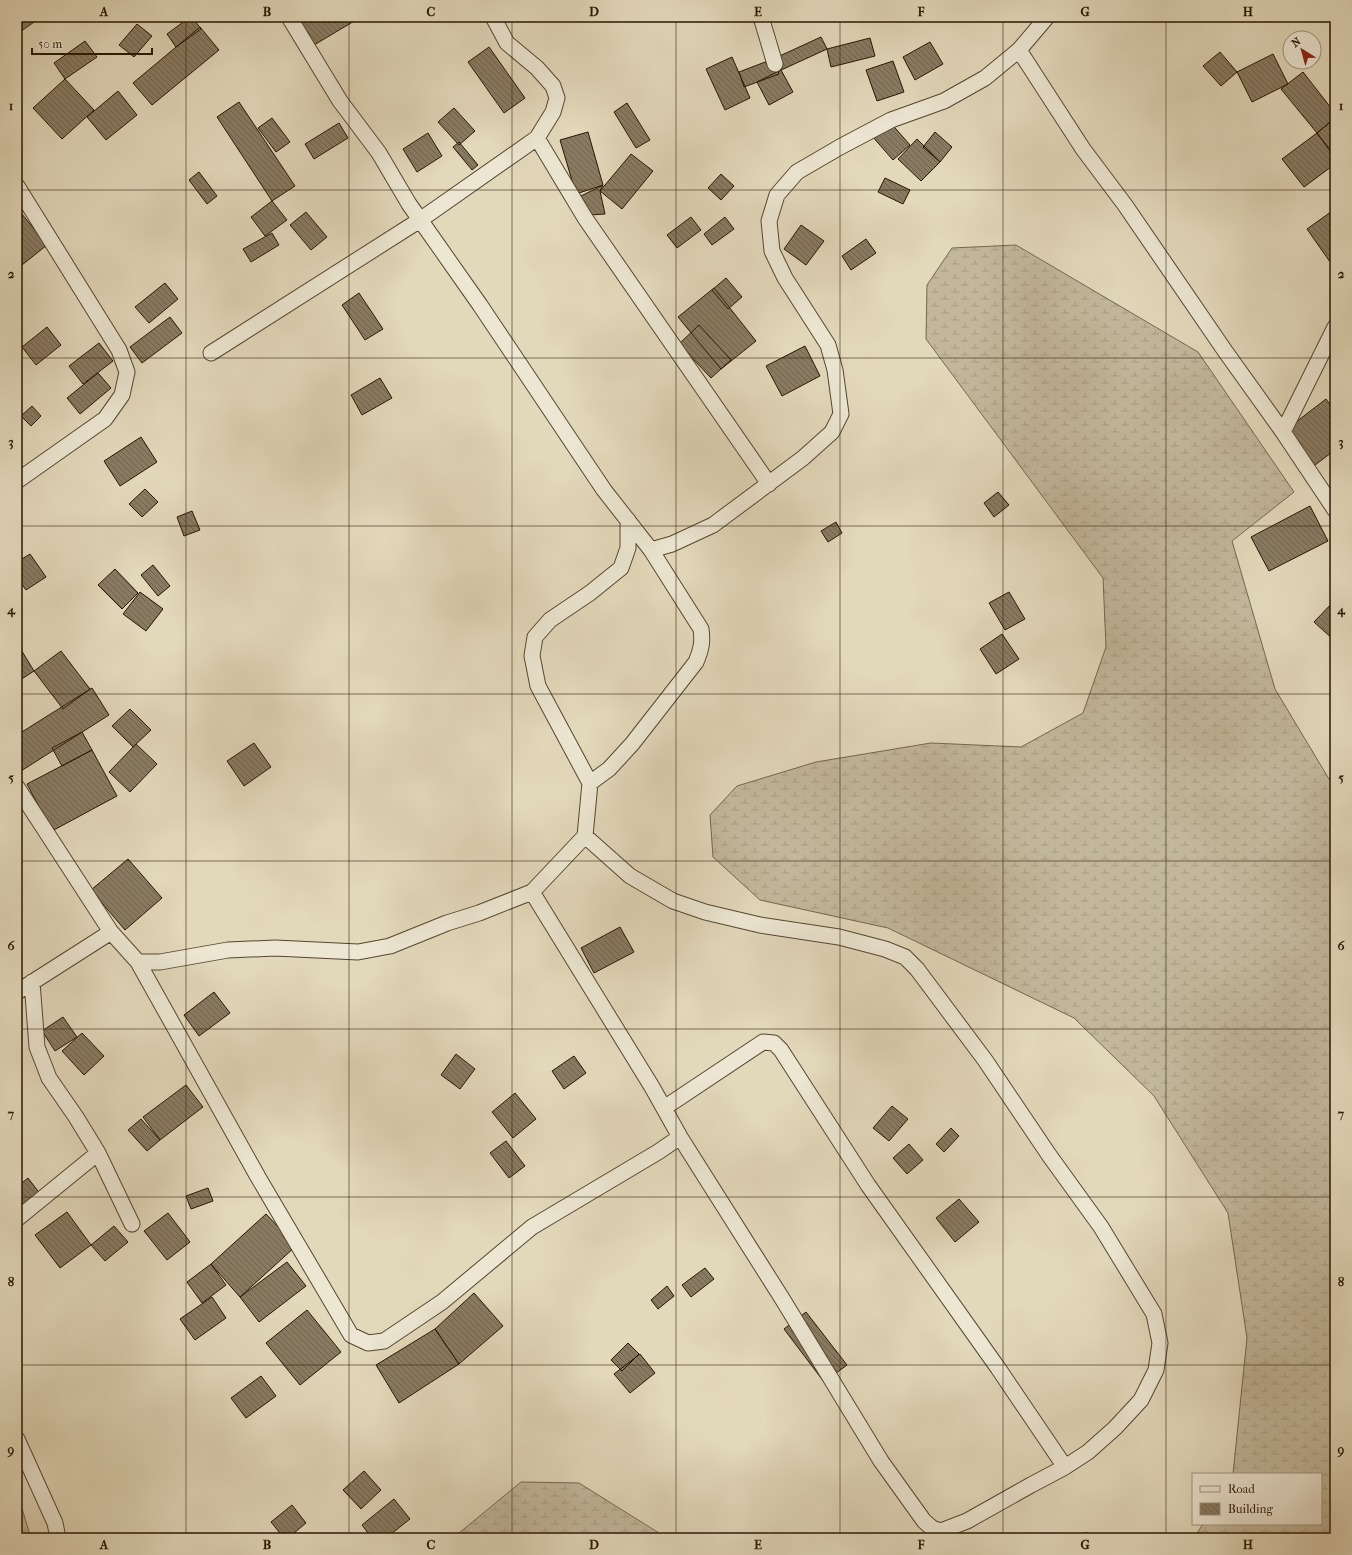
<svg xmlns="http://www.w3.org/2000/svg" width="1352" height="1555" font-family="'IM FELL French Canon',serif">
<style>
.wetland{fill:url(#wetland-marsh);stroke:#75664e}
.building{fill:url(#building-back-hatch);stroke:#281602}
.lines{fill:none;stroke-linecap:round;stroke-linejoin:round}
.minor-casing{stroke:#564630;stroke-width:17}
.minor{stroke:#ece6d2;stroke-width:15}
.grid{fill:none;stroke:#281602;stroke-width:1;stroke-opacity:0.55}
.neatline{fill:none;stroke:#281602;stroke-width:1.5}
.grid-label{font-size:13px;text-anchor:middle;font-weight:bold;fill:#281602}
</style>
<defs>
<pattern id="wetland-marsh" width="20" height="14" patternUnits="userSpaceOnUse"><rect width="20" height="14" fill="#c2b79b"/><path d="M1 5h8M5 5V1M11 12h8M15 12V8" fill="none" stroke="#a79d84"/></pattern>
<pattern id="building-back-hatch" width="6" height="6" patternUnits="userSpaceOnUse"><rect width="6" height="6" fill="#897b62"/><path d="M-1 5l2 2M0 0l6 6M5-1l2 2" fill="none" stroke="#70644f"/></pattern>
</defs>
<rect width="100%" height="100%" fill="#e2d8ba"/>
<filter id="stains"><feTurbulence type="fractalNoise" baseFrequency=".005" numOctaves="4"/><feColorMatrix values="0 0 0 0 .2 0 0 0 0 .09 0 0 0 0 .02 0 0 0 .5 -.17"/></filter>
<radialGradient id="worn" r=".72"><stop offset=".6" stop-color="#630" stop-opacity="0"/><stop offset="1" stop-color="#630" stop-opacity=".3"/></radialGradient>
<!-- wetland -->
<path class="wetland" d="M1016,245L1198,352L1294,492L1232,541L1275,689L1335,789V1538H1194L1203,1524H1321V1474H1233L1247,1338L1228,1213L1154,1096L1074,1018L888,928L760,900L713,857L710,815L737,786L816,762L931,743L1021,747L1083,713L1106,647L1103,578L926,339L927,285L952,248Z
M521,1482L579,1483L667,1538H453Z
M17,1492L31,1538H17Z"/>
<!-- building -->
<path class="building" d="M17,17H36L37,20L17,34Z
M190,17H192L201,29L176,47L167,34Z
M291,17H361L309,48Z
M137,24L152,36L134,57L119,45Z
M200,27L219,50L152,105L133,83Z
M821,37L827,49L779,71L773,59Z
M870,38L875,56L831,67L827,49Z
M85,41L97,57L65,79L54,63Z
M930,42L943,64L915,80L903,57Z
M489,47L525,98L504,113L468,62Z
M1220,52L1237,72L1221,86L1203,66Z
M1273,54L1288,84L1252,102L1237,72Z
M732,57L750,98L725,110L706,69Z
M773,59L779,74L744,87L739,72Z
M893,61L904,92L877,101L866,70Z
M781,70L793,92L769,105L757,82Z
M1303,72L1335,113V118L1317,133L1281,89Z
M65,79L94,110L62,139L33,108Z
M118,91L137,115L106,140L87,117Z
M239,102L295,186L272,201L217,117Z
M627,103L650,140L636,148L614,112Z
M454,108L475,131L459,145L438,122Z
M272,118L290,142L276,152L258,128Z
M1335,118V156L1317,133Z
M889,121L910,145L893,160L872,136Z
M339,123L348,138L314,159L305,144Z
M588,132L603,185L576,194L560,140Z
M935,132L952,147L940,162L923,147Z
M428,133L442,156L417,172L403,149Z
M1317,133L1335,158V164L1304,187L1282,159Z
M917,139L940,162L921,181L898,159Z
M459,142L478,165L472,170L453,147Z
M631,154L653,171L622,209L600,191Z
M199,172L217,196L207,204L189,180Z
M721,174L734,186L721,200L708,188Z
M885,178L910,190L903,204L878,192Z
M603,185L600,191L605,214L589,215L581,196Z
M272,201L287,220L265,236L251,217Z
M17,208L47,245L17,269Z
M1335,209V269L1307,229Z
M306,212L327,237L311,250L290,225Z
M691,217L701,230L677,248L667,235Z
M725,217L734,229L712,245L704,234Z
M801,225L824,241L806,265L784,249Z
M272,233L279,245L251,262L243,249Z
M866,239L876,253L851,270L842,256Z
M726,278L742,297L728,309L712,290Z
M165,283L178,299L149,323L135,307Z
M714,288L756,341L721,369L678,317Z
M359,293L383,329L365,340L342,305Z
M170,317L182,333L142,363L130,347Z
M699,325L731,360L711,378L679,344Z
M47,327L61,345L36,365L22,347Z
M99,343L113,361L83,384L69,366Z
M805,346L820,376L782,396L766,366Z
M98,373L111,388L80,414L67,398Z
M380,378L392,398L362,415L351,395Z
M1326,399L1335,411V450L1311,468L1283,432Z
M32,406L41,416L31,426L21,416Z
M141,437L157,462L120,486L104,461Z
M145,489L158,502L142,517L129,504Z
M998,492L1009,505L994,517L984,503Z
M1310,506L1328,541L1269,571L1251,537Z
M192,511L200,530L184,536L177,517Z
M836,522L842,533L828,542L821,531Z
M30,554L46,577L26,590L17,577V562Z
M153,565L170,586L158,596L141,575Z
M115,569L138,593L122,609L98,585Z
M140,592L163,609L146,631L123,614Z
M1009,592L1025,619L1005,630L989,603Z
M1335,600V641L1314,622Z
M1002,634L1019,659L996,674L980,649Z
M20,648L34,671L17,682V650Z
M61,651L90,689L63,709L34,671Z
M92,688L109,715L21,771L17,764V735Z
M130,709L151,730L133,747L112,726Z
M82,732L92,750L62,766L52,748Z
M254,743L271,767L244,786L227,761Z
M136,744L157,764L130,792L109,772Z
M92,750L117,796L52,831L27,784Z
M128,859L162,898L125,930L91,890Z
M620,927L634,952L594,973L581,948Z
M214,992L230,1013L199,1036L184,1015Z
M63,1017L77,1037L55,1051L42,1031Z
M82,1033L104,1056L84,1075L62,1051Z
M456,1054L475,1069L460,1089L441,1075Z
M574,1056L586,1073L564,1089L552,1071Z
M186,1085L203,1107L160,1140L143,1117Z
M515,1093L536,1119L513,1138L492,1112Z
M892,1106L908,1119L889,1141L873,1128Z
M141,1119L160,1140L147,1151L128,1130Z
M951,1128L959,1136L944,1152L936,1144Z
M506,1141L525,1166L509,1178L490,1153Z
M909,1144L923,1160L907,1174L893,1158Z
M28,1178L41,1195L17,1211V1187Z
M208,1188L213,1201L191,1209L186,1196Z
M959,1199L979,1222L955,1242L936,1218Z
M67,1212L91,1245L60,1268L35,1235Z
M168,1213L190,1242L167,1260L144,1231Z
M266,1214L296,1246L240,1297L211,1264Z
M114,1226L128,1242L105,1261L91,1245Z
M287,1262L306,1286L259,1322L240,1297Z
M211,1264L226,1285L202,1303L187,1282Z
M705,1268L714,1279L691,1297L682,1285Z
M667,1286L674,1296L658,1309L651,1300Z
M474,1293L503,1326L459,1364L435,1329Z
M212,1297L226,1318L195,1340L180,1319Z
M307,1310L341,1352L300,1385L266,1343Z
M806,1312L847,1365L824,1382L784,1329Z
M435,1329L459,1364L399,1403L376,1365Z
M628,1343L639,1354L622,1371L611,1360Z
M640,1354L655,1373L630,1393L614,1374Z
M261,1376L276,1396L246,1418L231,1398Z
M364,1471L381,1490L361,1509L343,1490Z
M394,1499L410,1519L386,1538H372L362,1525Z
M292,1505L306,1523L288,1538H284L271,1522Z
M1086,1532L1093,1538H1081Z"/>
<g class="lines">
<!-- minor casing -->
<g class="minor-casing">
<path id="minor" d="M289,17L340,101L379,153L409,204L480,305L604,490L651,550
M761,17L775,64
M1019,50L1083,149L1125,205L1225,351L1283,432L1335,510
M537,138L585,218L769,484
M17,186L119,350L127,372L122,395L105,419L17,481
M211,353L420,220L537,138L553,112L557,98L553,86L537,68L507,43L493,17
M1283,432L1335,327
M590,783L538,686L532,656L535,637L550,620L590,593L621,568L628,548V520
M17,787L111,932L138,962L258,1177L351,1335L368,1343L384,1341L442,1302L532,1227L658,1152L680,1137
M532,892L652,1087L680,1137L783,1300L881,1461L924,1521L932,1528L941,1531L967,1521L1031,1485L1065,1467L1088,1452L1115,1428L1141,1400L1156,1370L1160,1343L1154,1314L1101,1227L1049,1155L985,1060L917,969L905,957L885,949L839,937L760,925L705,912L673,901L630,876L585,836
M138,962H160L228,950L275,948L358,952L390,946L447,923L479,913L532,892L585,836L590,783L609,769L632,744L696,662C701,650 703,642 701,629L651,550L672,544L713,525L803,458L832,432L841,414L835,370L828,345L785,278L772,251L769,221L777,195L797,172L840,147L891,120L944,101L985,78L1019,50L1047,17
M32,982L37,1047L49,1078L76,1117L98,1153L132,1224
M17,992L111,932
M664,1108L763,1042L774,1043L781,1050L868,1185L998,1368L1065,1467
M17,1219L98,1153
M17,1439L55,1523L58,1538"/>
</g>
<!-- minor -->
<use href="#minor" class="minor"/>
</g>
<!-- grid -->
<path class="grid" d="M186,17V1538M349,17V1538M512,17V1538M676,17V1538M840,17V1538M1003,17V1538M1166,17V1538M17,190H1335M17,358H1335M17,526H1335M17,694H1335M17,861H1335M17,1029H1335M17,1197H1335M17,1365H1335"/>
<!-- margin -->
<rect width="1352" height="1555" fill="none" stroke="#e2d8ba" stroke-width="44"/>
<!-- legend -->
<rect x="1192" y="1473" width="130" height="52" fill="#ece6d2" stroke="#9e937f"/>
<rect x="1200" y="1486" width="20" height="6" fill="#ece6d2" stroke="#9e937f"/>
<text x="1228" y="1493" font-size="12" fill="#281602">Road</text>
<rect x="1200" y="1503" width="20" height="12" fill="url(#building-back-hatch)" stroke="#9e937f"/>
<text x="1228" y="1513" font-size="12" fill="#281602">Building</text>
<!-- north arrow -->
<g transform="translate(1302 50) rotate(323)"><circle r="19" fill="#ece6d2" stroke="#9e937f"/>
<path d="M0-3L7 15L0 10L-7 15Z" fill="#8f2418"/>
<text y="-6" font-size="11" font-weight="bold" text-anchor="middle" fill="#281602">N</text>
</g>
<!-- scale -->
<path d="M32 48v6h120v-6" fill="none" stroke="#281602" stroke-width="2"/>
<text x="38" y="48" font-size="12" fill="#281602" stroke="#ece6d2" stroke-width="3" paint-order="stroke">50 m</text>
<rect x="22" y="22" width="1308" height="1511" class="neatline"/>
<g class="grid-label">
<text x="104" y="16">A</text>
<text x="267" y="16">B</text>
<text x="431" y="16">C</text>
<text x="594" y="16">D</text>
<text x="758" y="16">E</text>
<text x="921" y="16">F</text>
<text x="1085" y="16">G</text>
<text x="1248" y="16">H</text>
<text x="11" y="110">1</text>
<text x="1341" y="110">1</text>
<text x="11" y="278">2</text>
<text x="1341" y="278">2</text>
<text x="11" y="446">3</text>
<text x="1341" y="446">3</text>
<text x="11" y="614">4</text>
<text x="1341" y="614">4</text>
<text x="11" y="782">5</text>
<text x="1341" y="782">5</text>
<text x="11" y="950">6</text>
<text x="1341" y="950">6</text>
<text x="11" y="1118">7</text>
<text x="1341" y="1118">7</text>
<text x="11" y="1286">8</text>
<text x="1341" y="1286">8</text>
<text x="11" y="1454">9</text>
<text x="1341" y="1454">9</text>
<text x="104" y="1549">A</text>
<text x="267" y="1549">B</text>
<text x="431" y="1549">C</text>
<text x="594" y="1549">D</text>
<text x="758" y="1549">E</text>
<text x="921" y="1549">F</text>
<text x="1085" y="1549">G</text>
<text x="1248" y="1549">H</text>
</g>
<rect width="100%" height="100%" filter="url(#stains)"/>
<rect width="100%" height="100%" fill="url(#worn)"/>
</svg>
